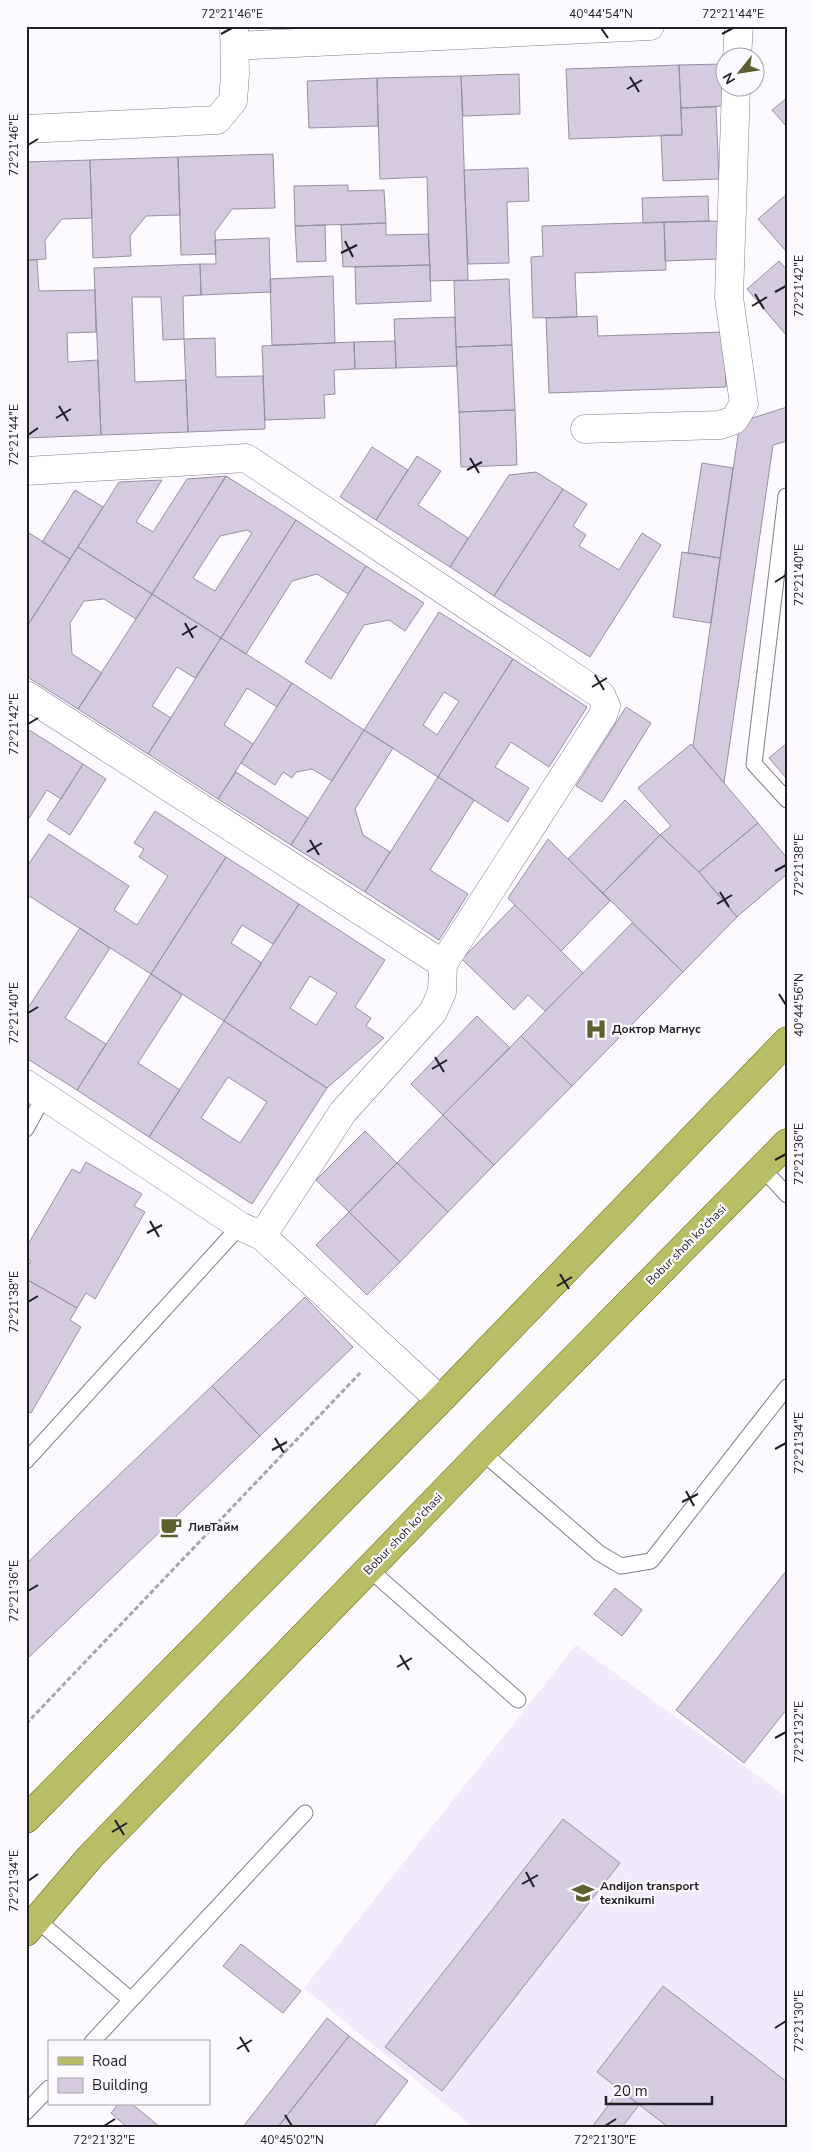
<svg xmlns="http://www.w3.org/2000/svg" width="813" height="2153" font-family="'Nunito Sans',sans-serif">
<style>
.built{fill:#f2eafc}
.building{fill:#d5cae0;stroke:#988ea3;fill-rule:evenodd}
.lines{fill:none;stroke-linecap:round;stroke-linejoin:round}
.lane-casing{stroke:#857b90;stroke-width:17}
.street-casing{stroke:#857b90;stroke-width:29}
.primary-casing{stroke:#65690d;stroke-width:29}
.path{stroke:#a8a6ac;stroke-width:3;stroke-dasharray:5 2.5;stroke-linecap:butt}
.lane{stroke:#fff;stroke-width:15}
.street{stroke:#fff;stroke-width:28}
.primary{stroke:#b9be66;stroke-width:28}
.ticks{fill:none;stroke:#211d25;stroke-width:2}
.labels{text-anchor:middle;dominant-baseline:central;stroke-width:4.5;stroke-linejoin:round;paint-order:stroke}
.poi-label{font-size:12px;font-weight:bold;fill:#211d25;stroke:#fcfaff;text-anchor:start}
.street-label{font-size:12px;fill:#211d25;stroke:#fcfaff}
.neatline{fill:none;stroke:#211d25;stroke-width:2}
.ticks-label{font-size:12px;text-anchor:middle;fill:#211d25}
</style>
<rect width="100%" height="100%" fill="#fcfaff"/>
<!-- built -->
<path class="built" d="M576,1645L787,1797V2127H473L304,1988Z"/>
<!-- building -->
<path class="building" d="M722,64L723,106L681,108L679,65Z
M679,65L682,135L569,139L566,69Z
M519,74L520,114L463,116L461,76Z
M461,76L468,280L430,281L427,177L380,179L377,78Z
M377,78L378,126L309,128L307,81Z
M787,98V127L772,110Z
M716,107L719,179L663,181L661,135H682L681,108Z
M273,154L275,208L232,209L215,232L216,254L181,255L178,157Z
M178,157L180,215L146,216L130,236L131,256L93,258L90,160Z
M90,160L92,218L62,219L45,240L46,259L26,260V162Z
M528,168L529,201L507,202L509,263L468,264L464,170Z
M348,185V191L384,190L386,223L295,226L294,186Z
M787,194V249L785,250L758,219Z
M708,196L709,221L643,223L642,198Z
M720,221L721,259L665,261L664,222Z
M664,222L666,270L575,273L577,317L533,318L531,257L543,256L542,226Z
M386,223V235L428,234L430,265L343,267L341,225Z
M325,225L326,261L297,262L295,226Z
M269,238L271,292L201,295L200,264H216L215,240Z
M26,260H37L39,291L95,290L96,332L67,333L68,362L98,360L101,435L26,438Z
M779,261L787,270V336L747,289Z
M200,264L201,295L183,296L184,339L163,340L161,297H132L135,382L186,380L188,432L101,435L94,268Z
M430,265L431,301L356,304L355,267Z
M333,276L335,343L272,345L270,279Z
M509,279L512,345L456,347L454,281Z
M597,316L598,336L724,332L726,387L549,393L546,318Z
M455,317L457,366L396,368L394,319Z
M215,338L216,377L263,376L265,429L188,432L184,339Z
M395,341L396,368L355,369L354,342Z
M354,342L355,369L334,370L335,394L324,395L325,418L265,420L262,346Z
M512,345L515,410L459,412L456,347Z
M787,407V441L773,445L724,783L693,746L740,422Z
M515,410L517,465L461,467L459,412Z
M372,447L408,470L376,520L340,497Z
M417,456L441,471L418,505L468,538L450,567L376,520Z
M702,463L733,468L720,558L688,553Z
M536,472L563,489L494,596L450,567L509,475Z
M226,476L296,520L221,638L152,594ZM247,530L252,533L215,591L193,578L220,536Z
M226,476L152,594L78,547L119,482L162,480L136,522L153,532L187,479Z
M563,489L587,504L573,526L586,535L579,546L619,570L642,533L661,545L590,657L494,596Z
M75,490L103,507L70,559L42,542Z
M296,520L366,566L348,594L317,574L292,581L246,654L221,638Z
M26,531L70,559L26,628Z
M78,547L152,594L136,619L104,599L84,601L70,623L72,654L102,673L78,709L26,676V628Z
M682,552L720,558L711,623L673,617Z
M366,566L424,603L405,631L389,620L364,625L331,679L305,662Z
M152,594L221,638L195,678L177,667L152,706L171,718L148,754L78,709Z
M439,612L513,659L438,777L364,730ZM444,692L459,701L437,735L423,725Z
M221,638L292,683L277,707L247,688L224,725L253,744L218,799L148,754Z
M513,659L587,707L549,767L511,742L495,767L529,788L508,822L438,777Z
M292,683L364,730L332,781L312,769L296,772L292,778L283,772L275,785L241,763Z
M626,707L651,723L602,802L576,786Z
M26,728L83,764L61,799L47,790L26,823Z
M364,730L393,748L355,809L363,835L390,852L365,892L291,845Z
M787,743V779L769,758Z
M691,744L758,823L699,872L660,835L671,826L638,788Z
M83,764L106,779L70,835L47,820Z
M236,772L308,818L291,845L218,799Z
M438,777L474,800L430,870L468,894L439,940L365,892Z
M625,800L660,835L603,893L568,859Z
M155,811L226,857L151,974L26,894V868L49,834L129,886L114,910L137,925L168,876L139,857L144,849L134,843Z
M758,823L787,858V874L737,917L699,872Z
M660,835L699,872L737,917L683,972L603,893Z
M548,839L610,901L561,951L508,898Z
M226,857L299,904L273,944L242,925L231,943L262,963L224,1021L151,974Z
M299,904L385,960L355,1007L371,1018L366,1026L384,1038L327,1088L224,1021ZM310,976L337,993L316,1025L290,1008Z
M515,905L583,973L545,1011L528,995L514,1010L462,959Z
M632,923L683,972L572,1086L521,1036Z
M80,928L110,948L65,1018L106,1044L77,1090L26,1058V1011Z
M151,974L182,995L138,1063L180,1090L149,1137L77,1090Z
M477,1016L510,1048L443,1115L411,1084Z
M224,1021L327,1088L252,1204L149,1137ZM228,1077L267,1102L240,1143L201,1118Z
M521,1036L572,1086L494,1165L443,1115Z
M443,1115L494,1165L448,1212L397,1163Z
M365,1131L397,1163L349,1212L316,1180Z
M86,1162L142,1194L134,1206L145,1212L95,1299L86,1293L77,1308L26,1279V1269L31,1261L26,1258V1248L72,1169L80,1173Z
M397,1163L448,1212L400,1262L349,1212Z
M349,1212L400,1262L367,1295L316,1245Z
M26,1279L77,1308L70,1320L81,1327L31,1413L26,1411Z
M305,1297L353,1347L260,1436L212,1386Z
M212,1386L260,1436L26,1660V1564Z
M787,1570V1709L744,1763L676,1710Z
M615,1588L642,1610L622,1636L594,1614Z
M563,1819L620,1863L442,2091L385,2047Z
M241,1944L301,1991L283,2013L223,1966Z
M663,1986L787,2082V2127H668L597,2072Z
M327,2018L349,2036L278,2127H243Z
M349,2036L408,2081L373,2127H278Z
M620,2090L639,2105L622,2127H592Z
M118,2104H132L160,2127H127L111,2113Z"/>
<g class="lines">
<!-- lane casing -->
<g class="lane-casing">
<path id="lane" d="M786,496L754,764L787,800
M26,1129L44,1096
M762,1168L787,1195
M482,1452L599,1553L621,1566L651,1561L787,1387
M26,1461L240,1226
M369,1569L518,1700
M37,1920L131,2000
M92,2042L305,1813
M26,2112L49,2088"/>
</g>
<!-- street casing -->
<g class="street-casing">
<path id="street" d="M235,46L650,26
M737,58L739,26
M26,129L217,120L233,101L235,74L234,26
M585,429L720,425L734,420L744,404L729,297L736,88
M26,471L246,458L601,695L606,706L603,715L443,964
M26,695L443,964L442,992L433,1012L343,1112L262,1236
M26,1084L240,1226L262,1236L440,1400"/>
</g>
<!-- primary casing -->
<g class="primary-casing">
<path id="primary" d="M26,1819L440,1400L787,1041
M26,1932L90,1857L491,1443L787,1143"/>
</g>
<!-- path -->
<path class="path" d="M26,1724L362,1371"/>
<!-- lane -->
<use href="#lane" class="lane"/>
<!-- street -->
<use href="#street" class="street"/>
<!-- primary -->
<use href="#primary" class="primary"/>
</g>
<!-- ticks -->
<path class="ticks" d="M601,28L608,38M221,34L232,28M722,34L733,28M630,77L639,92M627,89L642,80M28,145L38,139M345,241L353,257M341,253L357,245M775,292L786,286M755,294L764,309M752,306L767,297M59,406L68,421M56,418L71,409M28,435L38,428M470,458L479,473M467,470L482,462M775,582L786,575M185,623L193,638M182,635L197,626M595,675L604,690M592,687L607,678M28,724L38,718M310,840L319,855M307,852L322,843M775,871L786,865M720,892L729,907M717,904L732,895M779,994L786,1005M28,1013L38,1007M435,1057L444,1072M432,1069L447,1060M775,1160L786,1154M150,1221L159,1237M147,1233L162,1225M560,1274L569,1289M557,1286L572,1277M28,1302L38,1296M275,1438L284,1453M775,1449L786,1443M272,1450L287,1442M686,1491L694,1506M682,1502L698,1494M28,1591L38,1585M400,1655L409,1670M397,1667L412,1658M775,1738L786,1732M115,1820L124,1835M112,1832L127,1823M526,1872L534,1887M28,1881L38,1874M522,1884L538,1875M775,2028L786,2021M240,2037L249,2052M237,2049L252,2040M285,2115L292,2126M104,2126L115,2119M605,2126L616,2119"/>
<!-- icons -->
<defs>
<g id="hospital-bare" transform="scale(1.725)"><path d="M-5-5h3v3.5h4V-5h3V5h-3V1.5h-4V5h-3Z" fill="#5c612f" stroke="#fcfaff" stroke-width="2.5" paint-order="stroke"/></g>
<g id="cafe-bare" transform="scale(1.725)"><path d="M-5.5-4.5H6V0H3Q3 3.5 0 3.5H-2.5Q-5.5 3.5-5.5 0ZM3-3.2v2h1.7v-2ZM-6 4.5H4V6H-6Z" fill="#5c612f" stroke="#fcfaff" stroke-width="2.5" paint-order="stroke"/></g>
<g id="university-bare" transform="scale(1.725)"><path d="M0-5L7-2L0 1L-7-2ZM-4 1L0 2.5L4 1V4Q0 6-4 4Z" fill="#5c612f" stroke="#fcfaff" stroke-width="2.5" paint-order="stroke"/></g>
</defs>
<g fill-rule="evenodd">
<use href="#hospital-bare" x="596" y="1029"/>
<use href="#cafe-bare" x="171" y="1527"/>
<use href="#university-bare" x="583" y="1893"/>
</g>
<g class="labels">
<!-- poi labels -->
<g class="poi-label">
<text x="612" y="1029">Доктор Магнус</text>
<text x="188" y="1527">ЛивТайм</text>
<text x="600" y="1886">Andijon transport<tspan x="600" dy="14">texnikumi</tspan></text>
</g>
<!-- street labels -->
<g class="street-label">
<text transform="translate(686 1245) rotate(-45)">Bobur shoh ko'chasi</text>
<text transform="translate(403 1534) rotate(-46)">Bobur shoh ko'chasi</text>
</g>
</g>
<!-- border -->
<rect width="813" height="2153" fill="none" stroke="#fcfaff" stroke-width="55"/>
<!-- legend -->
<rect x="48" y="2040" width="162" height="65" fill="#fcfaff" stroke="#a4a2a8"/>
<rect x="58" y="2057" width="25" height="8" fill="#b9be66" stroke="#a4a2a8"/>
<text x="92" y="2066" font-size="15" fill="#211d25">Road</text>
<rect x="58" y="2078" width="25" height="15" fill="#d5cae0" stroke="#a4a2a8"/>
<text x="92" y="2090" font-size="15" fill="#211d25">Building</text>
<!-- north arrow -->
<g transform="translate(740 72) rotate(240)"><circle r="24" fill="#fcfaff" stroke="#a4a2a8"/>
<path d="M0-4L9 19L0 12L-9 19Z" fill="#5c612f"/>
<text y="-8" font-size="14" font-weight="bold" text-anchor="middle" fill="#211d25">N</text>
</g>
<!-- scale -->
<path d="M606 2096v8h106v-8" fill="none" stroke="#211d25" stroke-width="2.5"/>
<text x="613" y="2096" font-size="15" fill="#211d25" stroke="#fcfaff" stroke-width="4" paint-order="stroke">20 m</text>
<rect x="28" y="28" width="758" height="2098" class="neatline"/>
<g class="ticks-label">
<text x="232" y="18">72°21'46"E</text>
<text x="601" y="18">40°44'54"N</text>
<text x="733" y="18">72°21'44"E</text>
<text transform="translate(14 145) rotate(-90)" y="4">72°21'46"E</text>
<text transform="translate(799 286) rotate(-90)" y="4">72°21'42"E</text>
<text transform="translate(14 435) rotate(-90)" y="4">72°21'44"E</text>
<text transform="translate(799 575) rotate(-90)" y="4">72°21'40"E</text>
<text transform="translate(14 724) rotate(-90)" y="4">72°21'42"E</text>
<text transform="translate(799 865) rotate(-90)" y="4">72°21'38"E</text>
<text transform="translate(799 1005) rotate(-90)" y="4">40°44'56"N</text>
<text transform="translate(14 1013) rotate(-90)" y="4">72°21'40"E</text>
<text transform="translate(799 1154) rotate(-90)" y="4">72°21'36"E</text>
<text transform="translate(14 1302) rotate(-90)" y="4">72°21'38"E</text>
<text transform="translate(799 1443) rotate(-90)" y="4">72°21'34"E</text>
<text transform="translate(14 1591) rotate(-90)" y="4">72°21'36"E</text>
<text transform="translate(799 1732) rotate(-90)" y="4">72°21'32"E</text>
<text transform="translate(14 1881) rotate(-90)" y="4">72°21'34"E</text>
<text transform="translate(799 2021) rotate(-90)" y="4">72°21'30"E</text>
<text x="104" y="2144">72°21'32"E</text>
<text x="292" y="2144">40°45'02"N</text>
<text x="605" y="2144">72°21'30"E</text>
</g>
</svg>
